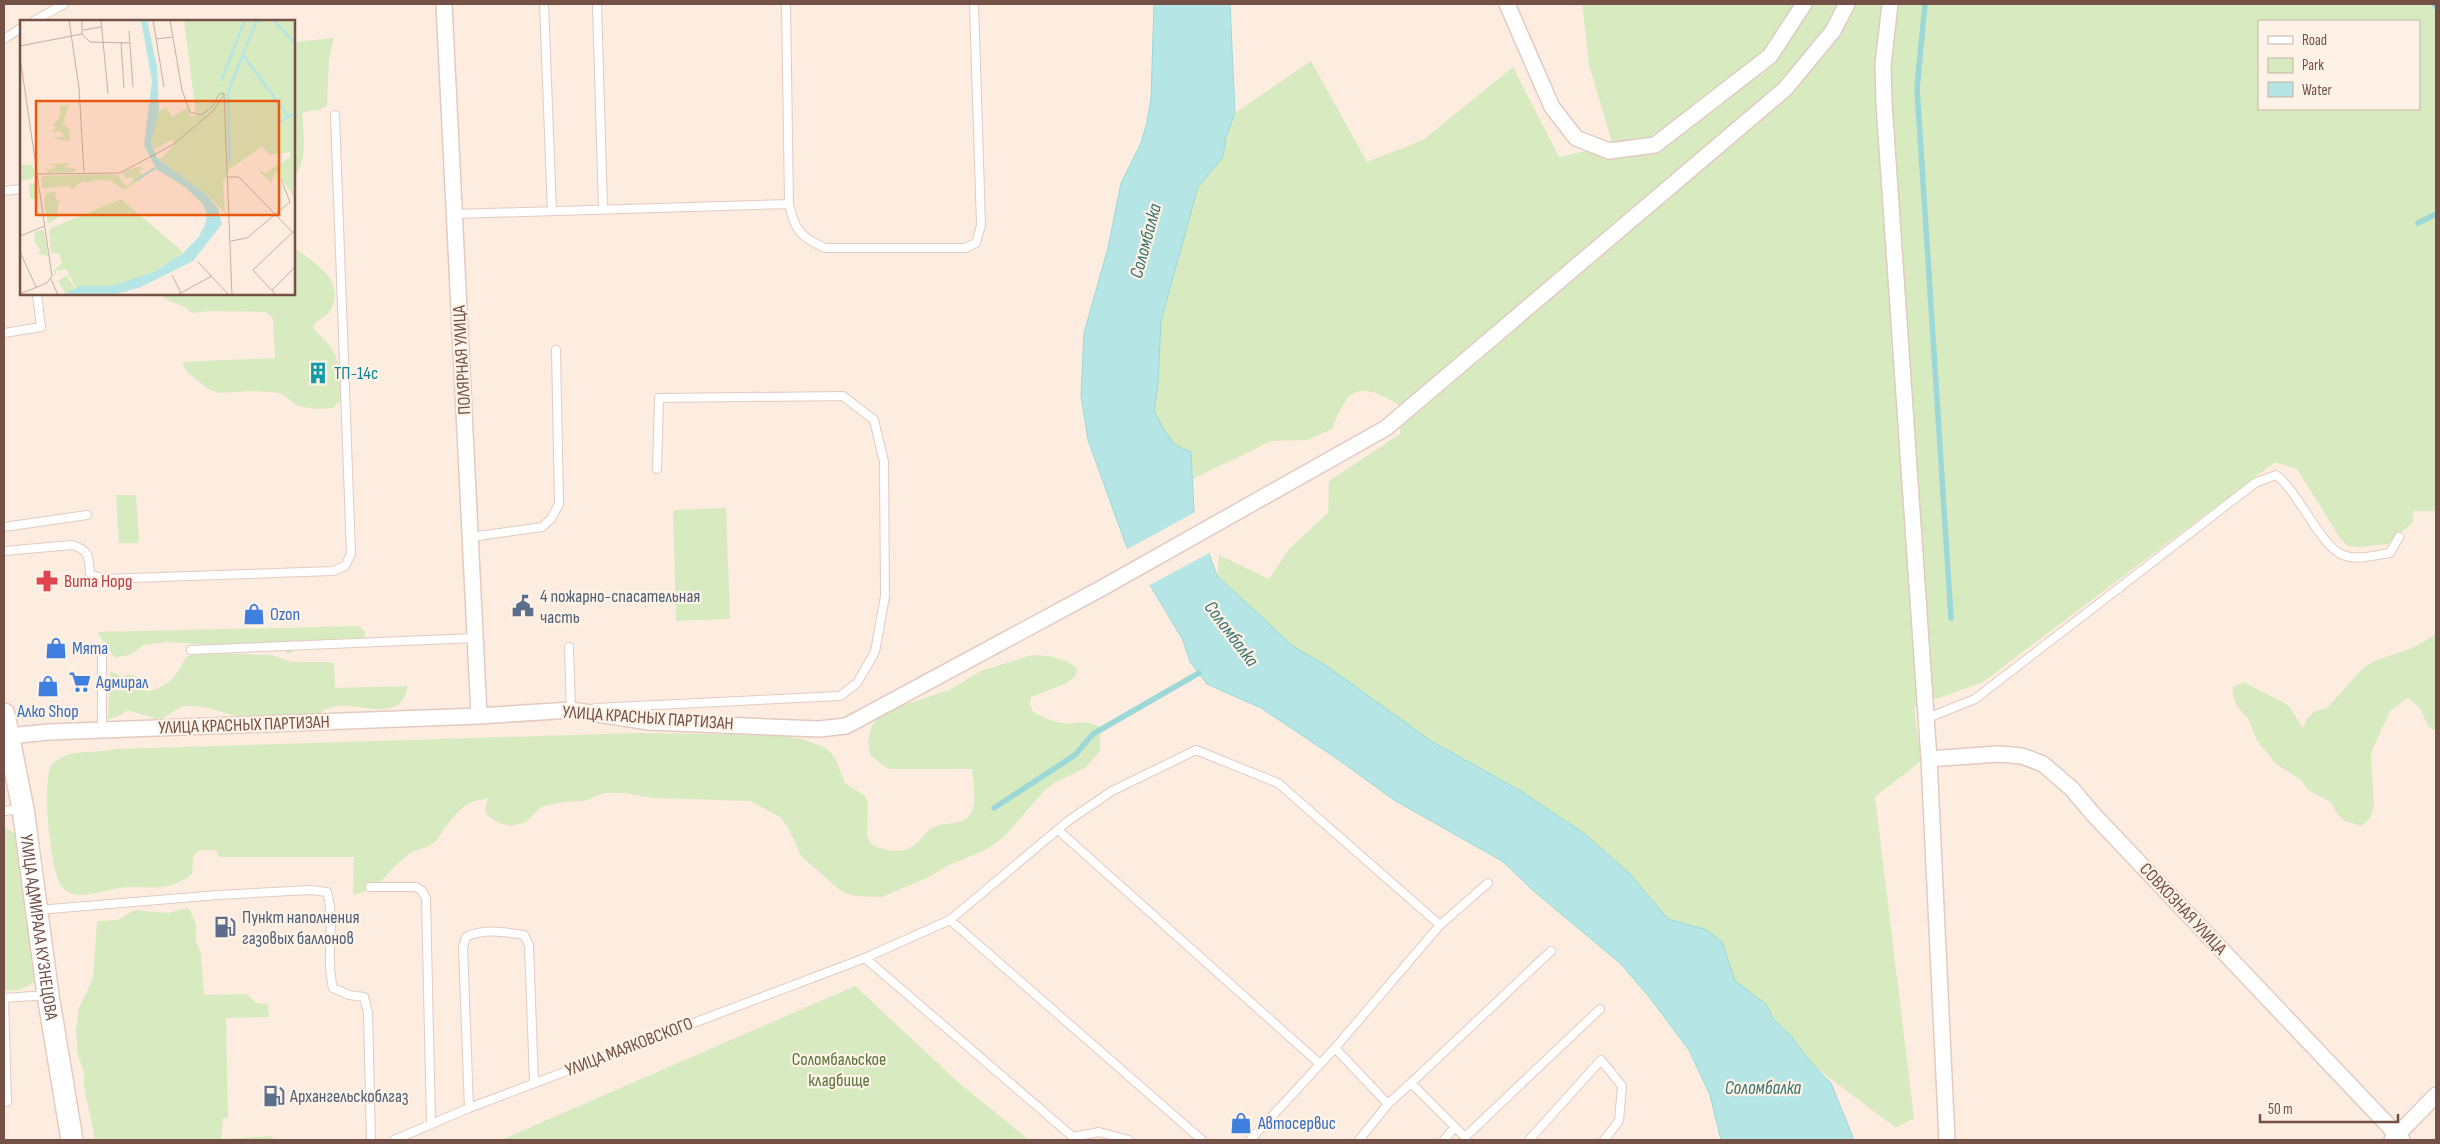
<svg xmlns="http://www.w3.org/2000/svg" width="2440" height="1144" font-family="'Sofia Sans Condensed',sans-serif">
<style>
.green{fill:#d8eabf;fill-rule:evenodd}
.water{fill:#b5e6e5;stroke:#9bd8d7}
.pier{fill:#fdede1}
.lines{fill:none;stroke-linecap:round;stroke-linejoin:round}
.stream{stroke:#9bd8d7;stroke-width:5.5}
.lane-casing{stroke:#e3cac0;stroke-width:10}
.street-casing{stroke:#e3cac0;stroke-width:18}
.secondary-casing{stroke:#e8cabd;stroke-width:24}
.lane{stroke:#fff;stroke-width:8}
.street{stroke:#fff;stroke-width:15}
.secondary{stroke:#fff;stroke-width:21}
.labels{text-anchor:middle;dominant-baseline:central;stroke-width:4.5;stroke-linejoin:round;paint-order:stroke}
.street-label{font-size:18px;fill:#745047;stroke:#fff2e7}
.culture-label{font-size:18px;fill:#0d838f;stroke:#fff2e7;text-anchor:start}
.health-label{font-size:18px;fill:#be3a42;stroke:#fff2e7;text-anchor:start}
.service-label{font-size:18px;fill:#4e5e75;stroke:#fff2e7;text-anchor:start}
.shop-label{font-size:18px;fill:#366cbe;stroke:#fff2e7;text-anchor:start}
.park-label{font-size:18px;fill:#57743d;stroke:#fff2e7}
.water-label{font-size:19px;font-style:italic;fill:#387373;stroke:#fff2e7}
.inset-river{fill:none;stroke:#b5e6e5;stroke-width:2.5}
.inset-road{fill:none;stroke:#c6aea3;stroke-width:1}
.view{fill:#e8590c;fill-opacity:0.15;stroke:#e8590c;stroke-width:2.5}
.inset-edge{fill:none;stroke:#745047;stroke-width:2.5}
</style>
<rect width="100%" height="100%" fill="#fdede1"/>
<!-- green -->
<path class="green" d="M1582,4H2436V511H2413V522L2388,544L2361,547L2348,546L2340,538L2297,469L2275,462L1983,682L1914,707L1921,761L1875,797L1914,1118L1896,1128L1815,1067L1790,1035L1774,1020L1766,1004L1735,981L1722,942L1707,930L1668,919L1629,873L1586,835L1521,791L1431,741L1328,667L1293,646L1217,576L1219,555L1269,579L1290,548L1328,513L1329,481L1400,434L1399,405C1360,381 1348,386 1332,429L1307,440L1271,441L1193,479L1191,452L1175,445L1163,428L1154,411L1158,383L1161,321L1198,187L1223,157L1226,137L1235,113L1311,61L1367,162L1423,140L1513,67L1559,157L1613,145L1589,65ZM2259,21H2419V109H2259Z
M334,38L329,59L327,105C319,113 311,109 302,113C304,133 308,160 294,177V42Z
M294,247C313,263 348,280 330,311C326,318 317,319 313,326C316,333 321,336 326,341C340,358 344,378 341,400L333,408L316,409L298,406L280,393L253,391L218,393L208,389L187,372L182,362L275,358L273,319L266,312L209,311L192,313L185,307L164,299V294H294Z
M116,495H136L139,543H119Z
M726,508L730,619L676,621L673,510Z
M359,626L365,633L363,643L300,648L288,654L281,649L167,642L143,645L132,654L115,658L97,632Z
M2436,634V732L2428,726L2420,708L2408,698L2390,711L2371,753L2374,804L2371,817L2362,826L2344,821L2336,812L2331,802L2308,790L2302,781L2276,764L2256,739L2249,720L2237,706L2233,696V687L2243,682L2288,705L2303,728L2307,719L2315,711L2327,708L2364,667L2374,661L2412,648Z
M212,653L272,655L292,662H329L334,664L335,688L407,686C405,723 361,704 338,706C322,708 321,714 310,718C305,720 254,718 246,717C226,716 206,704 186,706C177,707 168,716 159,720L128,710L117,717L108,719L110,671L122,677L129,674L139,677L145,691C168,689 177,675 186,657L196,654Z
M1032,655C1048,655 1064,658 1077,668L1076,676L1065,684L1031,697L1030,704L1033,712C1041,716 1053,722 1062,723C1077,725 1084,718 1100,727V751L1085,768L1054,783L1043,792L1003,838L985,850L947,866L929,877L882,897L855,896L842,892L801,856L788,827L780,817L750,801L652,798L625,793H605L584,801L563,802L541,807L526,822L511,826L499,823L488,816L485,809L488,798C461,803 458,811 442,832C439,835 439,839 435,842C427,849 417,848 408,855C386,871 384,887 353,895L354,857H219L216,850H199L193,857L192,874C167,895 147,884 119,888C102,890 80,902 64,889C50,878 40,775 53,763C70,748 95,754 115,749L635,733L777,735L802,739L824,747L831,753L836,760L845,783L865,796L868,804L867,836L871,844C881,849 893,853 904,850C918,848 923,832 934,827C947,821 965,827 972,811C977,801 973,781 972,769H888L870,755L868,742L871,728L878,717L891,709L949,690L981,671Z
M4,827L16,834L26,850L29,933L32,941L38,980L20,990L4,991Z
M186,908L190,910L196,925V941L201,953L204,995L247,994L256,1003L268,1004L269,1017L226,1018L228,1118H223L221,1139L272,1136L273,1139L95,1140L84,1086V1073L78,1055L76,1029L79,1008L93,979L97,921L118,920L134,910L169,913Z
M855,986L959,1083L1029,1140H501Z"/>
<!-- water -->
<path class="water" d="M1154,4H1230L1235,113L1226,137L1223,157L1198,187L1161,321L1158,383L1154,411L1163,428L1175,445L1191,452L1194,511L1217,576L1293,646L1328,667L1431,741L1521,791L1586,835L1629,873L1668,919L1707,930L1722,942L1735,981L1766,1004L1774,1020L1790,1035L1815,1067L1831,1083L1854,1140H1721L1710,1095L1689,1050L1650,998L1621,964L1536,893L1502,861L1394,800L1336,758L1261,708L1207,684L1190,662L1183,640L1126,545L1088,440L1081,395L1084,333L1108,248L1121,183L1141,143L1147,122L1151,99Z"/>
<!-- pier -->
<path class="pier" d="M1197,511L1211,552L1148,586L1126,550Z"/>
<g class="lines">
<!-- stream -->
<path class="stream" d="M1925,4L1917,88L1951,618
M2434,4L2436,7
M2418,223L2436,214
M994,808L1075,755L1093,734L1199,673"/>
<!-- lane casing -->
<g class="lane-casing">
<path id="lane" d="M544,4L552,211
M597,4L603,209
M786,4L789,204C795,230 800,237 825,248H965L976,243L981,225L974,4
M34,21L64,4
M4,39L21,28
M4,191L21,189
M455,214L789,204
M4,333L41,327L37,294
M4,527L87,515
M471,537L542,527L551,519L559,504L556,350
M4,551L72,545C90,550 89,558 90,574L103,579L333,571L345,566L351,554L335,115
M569,647L571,710H573
M191,650L475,638
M102,655V730
M595,708L840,696L857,683L875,652L885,596L884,462L874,420L843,396L659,398L657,469
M1925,719L1975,699L2255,483L2276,475C2299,492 2321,547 2343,555C2358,561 2375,555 2390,553L2399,537
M4,811L22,809
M1058,830L1320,1064
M370,887H416L422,891L426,898L431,1124
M38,910L218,895L310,890L327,892C336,923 325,956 333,988L349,995L364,997L368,1013L371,1140
M950,920L1202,1140
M1440,925L1488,883
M865,958L1073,1137L1099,1132L1129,1140
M4,998L7,1102
M4,998L47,995
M1411,1083L1551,951
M469,1108L463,947L466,937C483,928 505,932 524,935L529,945L534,1083
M394,1140L469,1108L865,958L950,920L1068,821L1112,791L1196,750L1278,783L1440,925L1335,1048L1388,1104L1411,1083L1465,1137L1600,1009
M1250,1140L1335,1048
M1359,1140L1388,1104
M1444,1140L1455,1127
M1529,1140L1601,1060L1622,1086L1619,1121L1604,1140"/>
</g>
<!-- street casing -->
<g class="street-casing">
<path id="street" d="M444,4L479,716
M1507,4L1552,107L1576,138L1609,151L1655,145L1770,56L1804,4
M1890,4L1883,65L1884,103L1929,759L1947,1140
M9,736L49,732L479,716L571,710L649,722L819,729L846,726L1102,588L1386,428L1785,89L1833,31L1847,4
M1929,759L1998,754L2022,756L2043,764L2072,789L2092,813L2402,1140
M2392,1140L2436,1095"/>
</g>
<!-- secondary casing -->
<g class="secondary-casing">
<g id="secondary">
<path id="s1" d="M4,714L23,809L48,995L72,1140"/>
</g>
</g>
<!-- lane -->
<use href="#lane" class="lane"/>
<!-- street -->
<use href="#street" class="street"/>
<!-- secondary -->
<use href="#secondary" class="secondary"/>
</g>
<!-- icons -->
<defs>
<g id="building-bare" transform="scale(1.725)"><path d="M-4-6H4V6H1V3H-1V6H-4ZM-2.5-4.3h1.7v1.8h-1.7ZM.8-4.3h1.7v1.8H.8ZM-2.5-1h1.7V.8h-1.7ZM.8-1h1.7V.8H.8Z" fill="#0f9aa8" stroke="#fff2e7" stroke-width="2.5" paint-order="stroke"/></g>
<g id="pharmacy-bare" transform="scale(1.725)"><path d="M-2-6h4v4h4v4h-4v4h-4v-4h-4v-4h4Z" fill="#e0444e" stroke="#fff2e7" stroke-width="2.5" paint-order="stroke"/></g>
<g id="civic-bare" transform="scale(1.725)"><path d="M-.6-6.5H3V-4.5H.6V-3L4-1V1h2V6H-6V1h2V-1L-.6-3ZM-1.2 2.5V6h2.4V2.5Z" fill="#5c6f8a" stroke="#fff2e7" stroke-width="2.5" paint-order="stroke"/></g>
<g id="shop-bare" transform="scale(1.725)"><path d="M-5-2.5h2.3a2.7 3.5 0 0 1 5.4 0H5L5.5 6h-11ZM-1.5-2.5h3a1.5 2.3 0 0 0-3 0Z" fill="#3f7fe0" stroke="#fff2e7" stroke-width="2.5" paint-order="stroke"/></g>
<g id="supermarket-bare" transform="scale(1.725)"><path d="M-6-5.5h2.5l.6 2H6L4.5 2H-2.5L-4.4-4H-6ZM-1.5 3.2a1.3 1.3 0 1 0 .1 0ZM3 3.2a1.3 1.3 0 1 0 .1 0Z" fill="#3f7fe0" stroke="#fff2e7" stroke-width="2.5" paint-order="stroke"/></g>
<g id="fuel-bare" transform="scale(1.725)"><path d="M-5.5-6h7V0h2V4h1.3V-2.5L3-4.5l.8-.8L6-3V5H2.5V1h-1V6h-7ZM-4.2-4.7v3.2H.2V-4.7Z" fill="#5c6f8a" stroke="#fff2e7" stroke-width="2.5" paint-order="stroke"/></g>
</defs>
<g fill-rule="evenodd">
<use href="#building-bare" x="318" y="373"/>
<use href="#pharmacy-bare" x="47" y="581"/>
<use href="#civic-bare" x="523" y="606"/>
<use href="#shop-bare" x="254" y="614"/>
<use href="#shop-bare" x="56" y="648"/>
<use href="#supermarket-bare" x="80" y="682"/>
<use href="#shop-bare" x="48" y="686"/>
<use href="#fuel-bare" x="225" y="927"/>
<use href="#fuel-bare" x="274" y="1096"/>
<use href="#shop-bare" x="1241" y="1123"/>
</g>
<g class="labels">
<!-- street labels -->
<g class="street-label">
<text transform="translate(462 360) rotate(-93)">ПОЛЯРНАЯ УЛИЦА</text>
<text transform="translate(648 718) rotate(4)">УЛИЦА КРАСНЫХ ПАРТИЗАН</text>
<text transform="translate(244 725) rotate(-2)">УЛИЦА КРАСНЫХ ПАРТИЗАН</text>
<text transform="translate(2183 909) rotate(47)">СОВХОЗНАЯ УЛИЦА</text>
<text stroke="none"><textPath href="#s1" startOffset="216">УЛИЦА АДМИРАЛА КУЗНЕЦОВА</textPath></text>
<text transform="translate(629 1047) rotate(-21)">УЛИЦА МАЯКОВСКОГО</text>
</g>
<!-- culture labels -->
<g class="culture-label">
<text x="334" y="373">ТП-14с</text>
</g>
<!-- health labels -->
<g class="health-label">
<text x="64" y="581">Вита Норд</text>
</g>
<!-- service labels -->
<g class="service-label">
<text x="540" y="596">4 пожарно-спасательная<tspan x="540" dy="21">часть</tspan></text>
<text x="242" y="917">Пункт наполнения<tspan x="242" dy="21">газовых баллонов</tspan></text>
<text x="290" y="1096">Архангельскоблгаз</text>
</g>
<!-- shop labels -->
<g class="shop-label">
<text x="270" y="614">Ozon</text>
<text x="72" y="648">Мята</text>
<text x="96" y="682">Адмирал</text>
<text x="48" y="711" text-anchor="middle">Алко Shop</text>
<text x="1258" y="1123">Автосервис</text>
</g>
<!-- park labels -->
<g class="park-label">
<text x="839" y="1059">Соломбальское<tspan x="839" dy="21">кладбище</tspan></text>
</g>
<!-- water labels -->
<g class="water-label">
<text transform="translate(1146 241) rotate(-75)">Соломбалка</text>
<text transform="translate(1231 634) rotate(53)">Соломбалка</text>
<text x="1763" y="1088">Соломбалка</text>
</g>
</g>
<!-- overview -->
<g transform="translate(20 20)">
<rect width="275" height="275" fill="#fdede1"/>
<path d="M164,0H275V179L256,151L251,163L238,150L245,153L270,137V132L250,135L242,127L207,151V157L203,160L205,193L187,175L137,138H142L155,124L151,120L135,129L131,122L139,92L146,87L152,97L167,88L171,97L176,95ZM49,85L43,103L49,109L50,121L38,120L34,117H43V113L32,111L36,108L33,105L40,96V86ZM52,143L44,147L56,149L54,152L27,153V148L31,150L36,146L26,144ZM0,145H12L15,153L12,159L0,160L3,153L0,154ZM120,146L123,148L119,152L125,156L104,170L91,161L78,160L67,163L63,161L51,170V166L22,168L21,158L24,156L79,154L98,155L106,166L112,162L113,158H104L103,152ZM9,163L17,164L19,179H10ZM35,172L36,180L43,181L38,183V194H43L28,204L24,182L26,173ZM101,179L163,232L161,235L122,258L91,266L56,268L46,249L36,251L35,257L34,250L42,243L39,234L31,233L29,209ZM21,210H24L28,236L18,234L21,230L14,221L15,212ZM47,255L55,269L45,273L38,261Z" fill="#d8eabf"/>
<path d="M121,0H127L137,47L139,92L131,122L137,138L187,175L198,189L202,204L173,241L119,268L95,274L42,275L60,266H91L133,252L161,235L178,218L185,205L187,195L183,184L165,167L136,149L124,125L132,61Z" fill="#b5e6e5"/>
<path class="inset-river" d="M253,0L275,23M226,27L237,0M223,35L269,97M201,61L225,0M257,103L275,93M210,143L208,73L225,29M115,161L135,148"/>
<path class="inset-road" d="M49,0L59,68L64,152M62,0V14L70,22L110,23M81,0L88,74M133,0L144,67M150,0L162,70L170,92L181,95L192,87L199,74L204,73L212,275M63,10L81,7M109,11L113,67M136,19L153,17M101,22L104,68M0,26L62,14M0,37L32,256L27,263L0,274M17,154L100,153L154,124L194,90L204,74M208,157H219L275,215M0,216L25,206M211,221L227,218L270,182L261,159M0,232L16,267M178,242L209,275M152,255L161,273M31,259L38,275M252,270L275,247M157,275L192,256M256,275L233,250L275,210"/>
<path class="view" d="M16,81H259V195H16Z"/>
<rect width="275" height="275" class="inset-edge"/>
</g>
<!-- border -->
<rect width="2440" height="1144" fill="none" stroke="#745047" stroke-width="10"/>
<!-- legend -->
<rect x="2258" y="20" width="162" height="90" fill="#fff2e7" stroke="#c7b1a7"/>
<rect x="2268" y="36" width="25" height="8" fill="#ffffff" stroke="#c7b1a7"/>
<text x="2302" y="45" font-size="15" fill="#745047">Road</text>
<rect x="2268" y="58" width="25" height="15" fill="#d8eabf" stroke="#c7b1a7"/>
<text x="2302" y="70" font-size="15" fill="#745047">Park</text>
<rect x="2268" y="82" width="25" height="15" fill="#b5e6e5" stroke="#c7b1a7"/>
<text x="2302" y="95" font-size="15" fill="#745047">Water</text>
<!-- scale -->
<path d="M2260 1114v8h138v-8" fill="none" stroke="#745047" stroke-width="2.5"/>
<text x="2268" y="1114" font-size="15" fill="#745047" stroke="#fff2e7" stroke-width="4" paint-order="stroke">50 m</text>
</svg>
